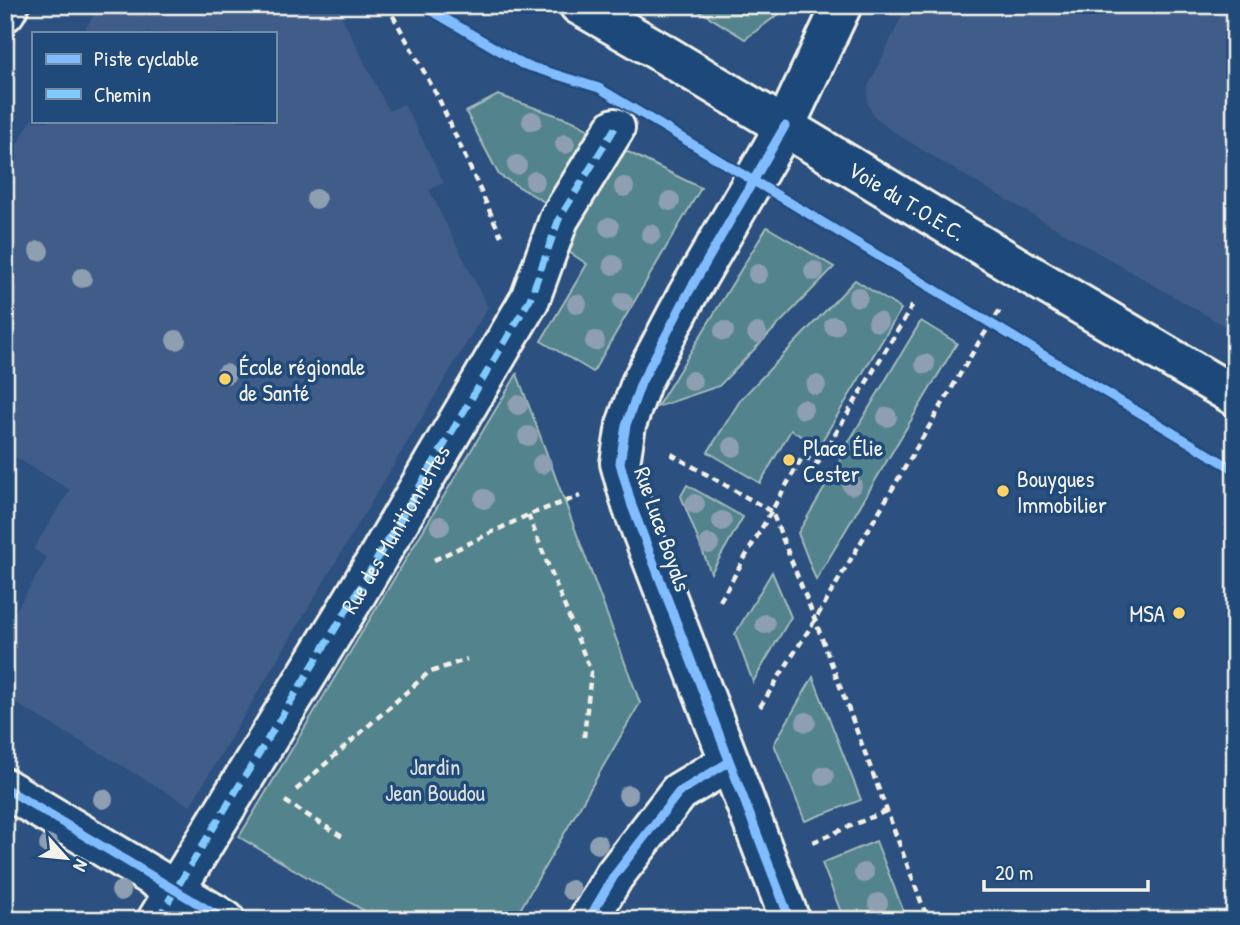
<svg xmlns="http://www.w3.org/2000/svg" width="1240" height="925" font-family="'Patrick Hand',sans-serif">
<style>
.built{fill:#405c88}
.green{fill:#53838d;stroke:#a4baba;stroke-width:2}
.lines{fill:none;stroke-linecap:round;stroke-linejoin:round}
.minor-casing{stroke:#f4f1e8;stroke-width:44}
.path{stroke:#f4f1e8;stroke-width:4.5;stroke-dasharray:7 5;stroke-linecap:butt}
.minor{stroke:#1f4a7a;stroke-width:38}
.quiet{stroke:#80caff;stroke-width:7;stroke-dasharray:14 7;stroke-linecap:butt}
.cycleway-casing{stroke:#1f4a7a;stroke-width:13}
.cycleway{stroke:#80bcff;stroke-width:9}
.tree{fill:#8d9fb1}
.poi-dot{fill:#ffd166;stroke:#1f4a7a;stroke-width:2.5}
.labels{text-anchor:middle;dominant-baseline:central;stroke-width:7;stroke-linejoin:round;paint-order:stroke}
.street-label{font-size:23px;fill:#f4f1e8;stroke:#1f4a7a}
.poi-label{font-size:23px;fill:#f4f1e8;stroke:#1f4a7a;text-anchor:start}
.park-label{font-size:23px;fill:#dce0da;stroke:#1f4a7a}
</style>
<rect width="100%" height="100%" fill="#2c507f"/>
<filter id="ink" filterUnits="userSpaceOnUse"><feTurbulence type="fractalNoise" baseFrequency=".0143" numOctaves="2"/><feDisplacementMap in="SourceGraphic" scale="14" xChannelSelector="R" yChannelSelector="G"/><feConvolveMatrix kernelMatrix="1 2 1 2 8 2 1 2 1" color-interpolation-filters="sRGB"/></filter>
<g filter="url(#ink)">
<!-- built -->
<path class="built" d="M100,5H336L389,111L404,104L425,144L444,183L429,190L488,307L190,806L5,697V629L47,558L33,549L70,490L5,451V164L33,117V121H275V33H83Z
M907,5H1235V332L950,167L889,129L873,115L867,102L868,87Z"/>
<!-- green -->
<path class="green" d="M690,5H791L745,39Z
M498,95L573,121L589,130L546,203L499,175L466,112Z
M622,149L701,188L593,372L541,341L587,264L566,250Z
M767,227L834,267L719,386L657,407Z
M855,280L901,309L819,446L791,430L760,483L708,452L741,399Z
M921,321L957,343L816,580L798,533L841,460L839,458Z
M517,374L640,703L514,920H380L239,837Z
M687,485L743,517L711,573L681,496Z
M772,572L791,617L753,682L735,634Z
M813,677L861,800L805,821L774,744Z
M876,841L907,920H844L822,863Z"/>
<g class="lines">
<!-- minor casing -->
<g class="minor-casing">
<g id="minor">
<path id="s1" d="M579,5L659,51L1024,271L1235,396"/>
<path d="M5,12L9,5"/>
<path d="M5,788L225,920"/>
<path d="M157,920L354,598L530,299L559,219L615,128"/>
<path d="M588,920L614,876L679,792L729,762"/>
<path d="M790,920L632,506L620,463L626,425L641,383L686,297L785,126L842,5"/>
</g>
</g>
<!-- path -->
<path class="path" d="M387,5L438,97L501,236
M671,454L772,512L815,620L928,920
M528,515L591,672L584,737
M434,560L528,515L580,496
M720,601L803,456L818,463L914,303
M760,707L815,620L979,342L1000,310
M296,790L428,673L467,659
M285,801L344,838
M813,842L886,811"/>
<!-- minor -->
<use href="#minor" class="minor"/>
<!-- quiet -->
<g class="quiet">
<path d="M687,9L689,5"/>
<path id="s2" d="M157,920L354,598L530,299L559,219L615,128"/>
</g>
<!-- cycleway casing -->
<g class="cycleway-casing">
<path id="cycleway" d="M422,5L522,64L599,88L1235,470
M785,126L686,297L641,383L626,425L620,463L632,506L790,920
M5,788L225,920
M588,920L614,876L679,792L729,762"/>
</g>
<!-- cycleway -->
<use href="#cycleway" class="cycleway"/>
</g>
<!-- trees -->
<g class="tree">
<circle cx="532" cy="121" r="10"/>
<circle cx="565" cy="144" r="10"/>
<circle cx="517" cy="165" r="10"/>
<circle cx="535" cy="181" r="10"/>
<circle cx="624" cy="187" r="10"/>
<circle cx="316" cy="199" r="10"/>
<circle cx="670" cy="201" r="10"/>
<circle cx="609" cy="227" r="10"/>
<circle cx="651" cy="234" r="10"/>
<circle cx="39" cy="251" r="10"/>
<circle cx="613" cy="265" r="10"/>
<circle cx="814" cy="271" r="10"/>
<circle cx="758" cy="274" r="10"/>
<circle cx="82" cy="278" r="10"/>
<circle cx="858" cy="297" r="10"/>
<circle cx="623" cy="302" r="10"/>
<circle cx="577" cy="304" r="10"/>
<circle cx="878" cy="322" r="10"/>
<circle cx="834" cy="326" r="10"/>
<circle cx="724" cy="331" r="10"/>
<circle cx="757" cy="333" r="10"/>
<circle cx="176" cy="340" r="10"/>
<circle cx="595" cy="341" r="10"/>
<circle cx="925" cy="364" r="10"/>
<circle cx="226" cy="374" r="10"/>
<circle cx="692" cy="381" r="10"/>
<circle cx="816" cy="385" r="10"/>
<circle cx="518" cy="405" r="10"/>
<circle cx="803" cy="409" r="10"/>
<circle cx="887" cy="417" r="10"/>
<circle cx="528" cy="436" r="10"/>
<circle cx="733" cy="447" r="10"/>
<circle cx="542" cy="464" r="10"/>
<circle cx="852" cy="485" r="10"/>
<circle cx="484" cy="499" r="10"/>
<circle cx="695" cy="504" r="10"/>
<circle cx="722" cy="521" r="10"/>
<circle cx="440" cy="526" r="10"/>
<circle cx="709" cy="544" r="10"/>
<circle cx="765" cy="624" r="10"/>
<circle cx="806" cy="722" r="10"/>
<circle cx="824" cy="776" r="10"/>
<circle cx="628" cy="795" r="10"/>
<circle cx="103" cy="799" r="10"/>
<circle cx="598" cy="844" r="10"/>
<circle cx="49" cy="845" r="10"/>
<circle cx="864" cy="873" r="10"/>
<circle cx="571" cy="890" r="10"/>
<circle cx="121" cy="891" r="10"/>
<circle cx="878" cy="903" r="10"/>
</g>
</g>
<!-- markers -->
<g class="poi-dot">
<circle cx="225" cy="379" r="7"/>
<circle cx="789" cy="460" r="7"/>
<circle cx="1003" cy="491" r="7"/>
<circle cx="1179" cy="613" r="7"/>
</g>
<g class="labels">
<!-- street labels -->
<g class="street-label">
<text stroke="none"><textPath href="#s1" startOffset="382">Voie du T.O.E.C.</textPath></text>
<text stroke="none"><textPath href="#s2" startOffset="458">Rue des Munitionnettes</textPath></text>
<text transform="translate(663 529) rotate(71)">Rue Luce Boyals</text>
</g>
<!-- poi labels -->
<g class="poi-label">
<text x="239" y="366">École régionale<tspan x="239" dy="26">de Santé</tspan></text>
<text x="803" y="447">Place Élie<tspan x="803" dy="26">Cester</tspan></text>
<text x="1017" y="478">Bouygues<tspan x="1017" dy="26">Immobilier</tspan></text>
<text x="1165" y="613" text-anchor="end">MSA</text>
</g>
<!-- park labels -->
<g class="park-label">
<text x="435" y="766">Jardin<tspan x="435" dy="26">Jean Boudou</tspan></text>
</g>
</g>
<!-- margin -->
<rect width="1240" height="925" fill="none" stroke="#1f4a7a" stroke-width="28"/>
<rect x="14" y="14" width="1212" height="897" fill="none" stroke="#f4f1e8" stroke-width="2.5" filter="url(#ink)"/>
<!-- legend -->
<rect x="32" y="32" width="245" height="91" fill="#1f4a7a" stroke="#748da6" stroke-width="2"/>
<rect x="46" y="54" width="35" height="10" fill="#80bcff" stroke="#748da6" stroke-width="2"/>
<text x="94" y="66" font-size="21" fill="#f4f1e8">Piste cyclable</text>
<rect x="46" y="89" width="35" height="10" fill="#80caff" stroke="#748da6" stroke-width="2"/>
<text x="94" y="102" font-size="21" fill="#f4f1e8">Chemin</text>
<!-- north arrow -->
<g transform="translate(66 858) rotate(117)" stroke="#1f4a7a" stroke-width="5" paint-order="stroke">
<path d="M0-5L12 26L0 18L-12 26Z" fill="#f4f1e8"/>
<text y="-10" font-size="19" font-weight="bold" text-anchor="middle" fill="#f4f1e8">N</text>
</g>
<!-- scale -->
<path d="M984 880v10h164v-10" fill="none" stroke="#f4f1e8" stroke-width="3.5"/>
<text x="995" y="880" font-size="21" fill="#f4f1e8" stroke="#1f4a7a" stroke-width="5" paint-order="stroke">20 m</text>
</svg>
